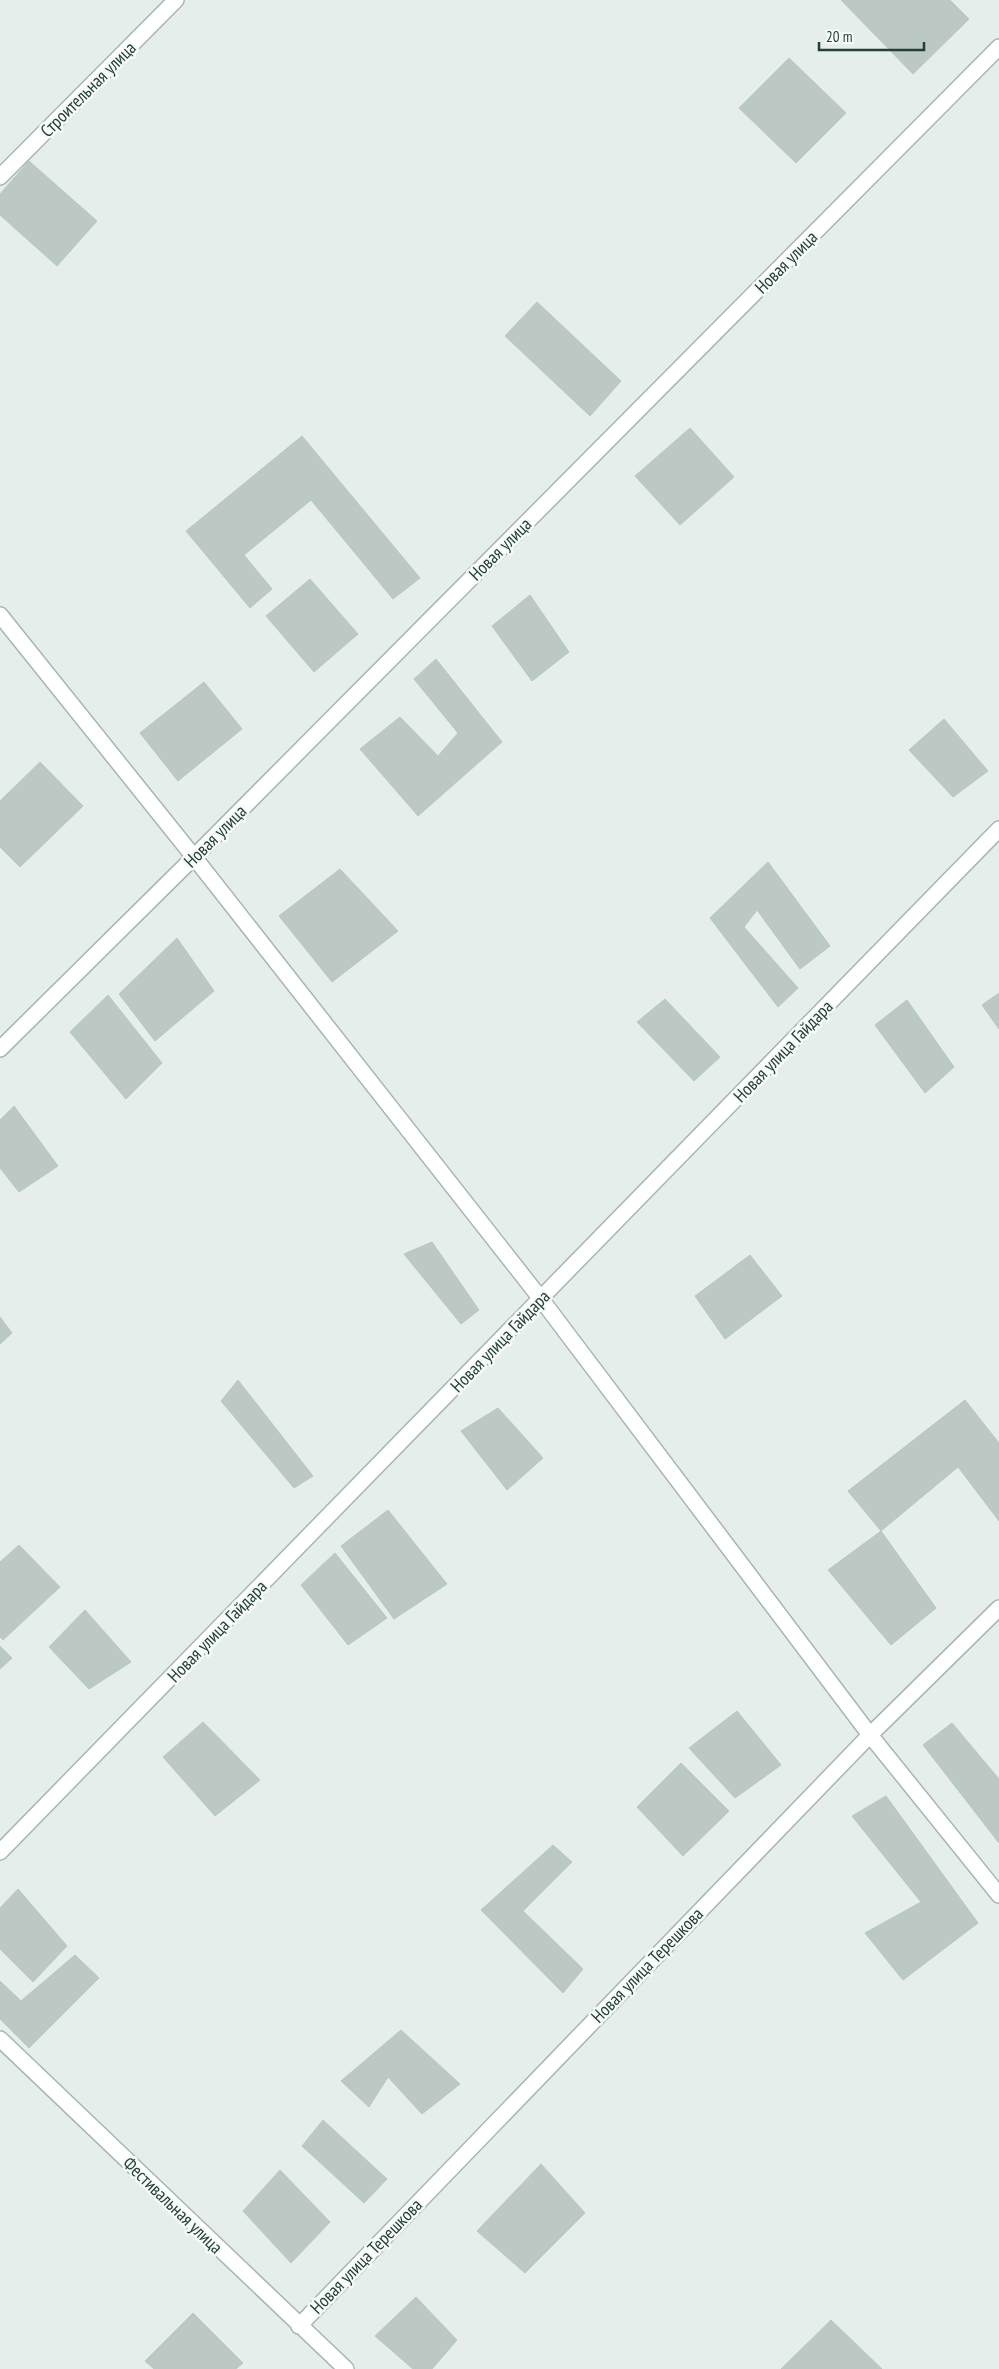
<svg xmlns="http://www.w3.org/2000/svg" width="999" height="2369" font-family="'PT Sans Narrow',sans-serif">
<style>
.building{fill:#bbc8c3;stroke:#b8c7c1}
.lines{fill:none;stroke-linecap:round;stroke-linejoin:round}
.minor-casing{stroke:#a8b6b1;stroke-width:18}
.minor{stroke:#fff;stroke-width:15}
.labels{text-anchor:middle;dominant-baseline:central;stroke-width:5;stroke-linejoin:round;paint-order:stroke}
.street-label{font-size:18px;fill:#253f38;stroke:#f6faf8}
</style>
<rect width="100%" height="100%" fill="#e5eeea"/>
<!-- building -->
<path class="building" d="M841,0H950L969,19L913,74Z
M789,58L846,113L796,163L739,108Z
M29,161L97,221L57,266L0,215V194Z
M537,302L621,381L590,416L505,336Z
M690,428L734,477L680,525L635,476Z
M302,436L420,578L393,599L311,500L244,555L272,589L250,608L186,531Z
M310,579L358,634L314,672L266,616Z
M530,595L569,652L532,681L492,626Z
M436,659L502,742L418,816L360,749L400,717L438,756L458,733L414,679Z
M204,682L242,729L178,781L140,733Z
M944,719L988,771L953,797L909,750Z
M40,762L83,806L20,867L0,847V801Z
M768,862L830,946L800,969L757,910L744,927L798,988L778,1007L710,918Z
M340,869L398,931L332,982L279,916Z
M177,938L214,991L155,1041L119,994Z
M999,993V1029L982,1005Z
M108,995L162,1063L126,1099L70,1032Z
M665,999L720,1057L694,1081L637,1022Z
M907,1000L954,1067L925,1093L875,1025Z
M14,1106L58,1166L19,1192L0,1168V1120Z
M432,1242L479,1310L461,1324L404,1254Z
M750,1255L782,1296L725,1339L695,1296Z
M0,1317L12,1333L0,1344Z
M238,1380L313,1476L294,1488L221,1401Z
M965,1400L999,1443V1521L958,1467L881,1531L848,1491Z
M498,1408L543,1458L507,1490L461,1431Z
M388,1510L447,1584L394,1619L341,1546Z
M881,1531L936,1608L891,1645L828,1570Z
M19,1545L60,1587L3,1640L0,1637V1562Z
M335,1553L387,1618L348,1645L301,1585Z
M85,1610L131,1662L89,1689L49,1647Z
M0,1646L12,1658L0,1669Z
M737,1711L781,1765L735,1798L689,1748Z
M203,1722L260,1780L215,1816L163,1757Z
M952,1723L999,1779V1843L923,1745Z
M681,1763L729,1811L683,1856L637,1807Z
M886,1796L978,1923L903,1980L865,1933L921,1902L852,1816Z
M553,1845L572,1862L523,1911L583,1969L563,1993L481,1910Z
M18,1889L67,1946L33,1982L0,1949V1908Z
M75,1955L99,1978L29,2048L0,2019V1981L21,2001Z
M401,2030L460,2084L422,2114L388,2077L369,2107L341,2081Z
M323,2120L387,2179L364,2203L302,2146Z
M541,2164L585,2213L525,2273L477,2231Z
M280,2170L330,2222L291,2263L243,2211Z
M416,2297L457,2340L432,2369H413L375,2336Z
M193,2313L243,2363L236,2369H154L145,2361Z
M831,2320L882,2369H781Z"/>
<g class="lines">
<!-- minor casing -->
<g class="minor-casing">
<path id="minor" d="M0,177L176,0
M0,615L194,857L541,1299L870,1735L999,1895
M0,1049L194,857L999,47
M0,1852L999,829
M0,2039L346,2369
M299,2326L870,1735L999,1608"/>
</g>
<!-- minor -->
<use href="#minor" class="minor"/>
</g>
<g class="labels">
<!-- street labels -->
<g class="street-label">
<text transform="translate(88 89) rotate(-45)">Строительная улица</text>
<text transform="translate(786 262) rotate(-45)">Новая улица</text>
<text transform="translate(500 549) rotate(-45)">Новая улица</text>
<text transform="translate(215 836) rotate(-45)">Новая улица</text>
<text transform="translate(783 1051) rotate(-46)">Новая улица Гайдара</text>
<text transform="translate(500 1341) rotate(-46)">Новая улица Гайдара</text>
<text transform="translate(217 1631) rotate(-46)">Новая улица Гайдара</text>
<text transform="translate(647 1965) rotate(-46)">Новая улица Терешкова</text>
<text transform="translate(173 2205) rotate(44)">Фестивальная улица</text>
<text transform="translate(366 2256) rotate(-46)">Новая улица Терешкова</text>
</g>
</g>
<!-- scale -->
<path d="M819 42v8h105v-8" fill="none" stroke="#253f38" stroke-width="2.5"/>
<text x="826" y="42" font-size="15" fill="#253f38" stroke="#f6faf8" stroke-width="4" paint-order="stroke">20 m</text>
</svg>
